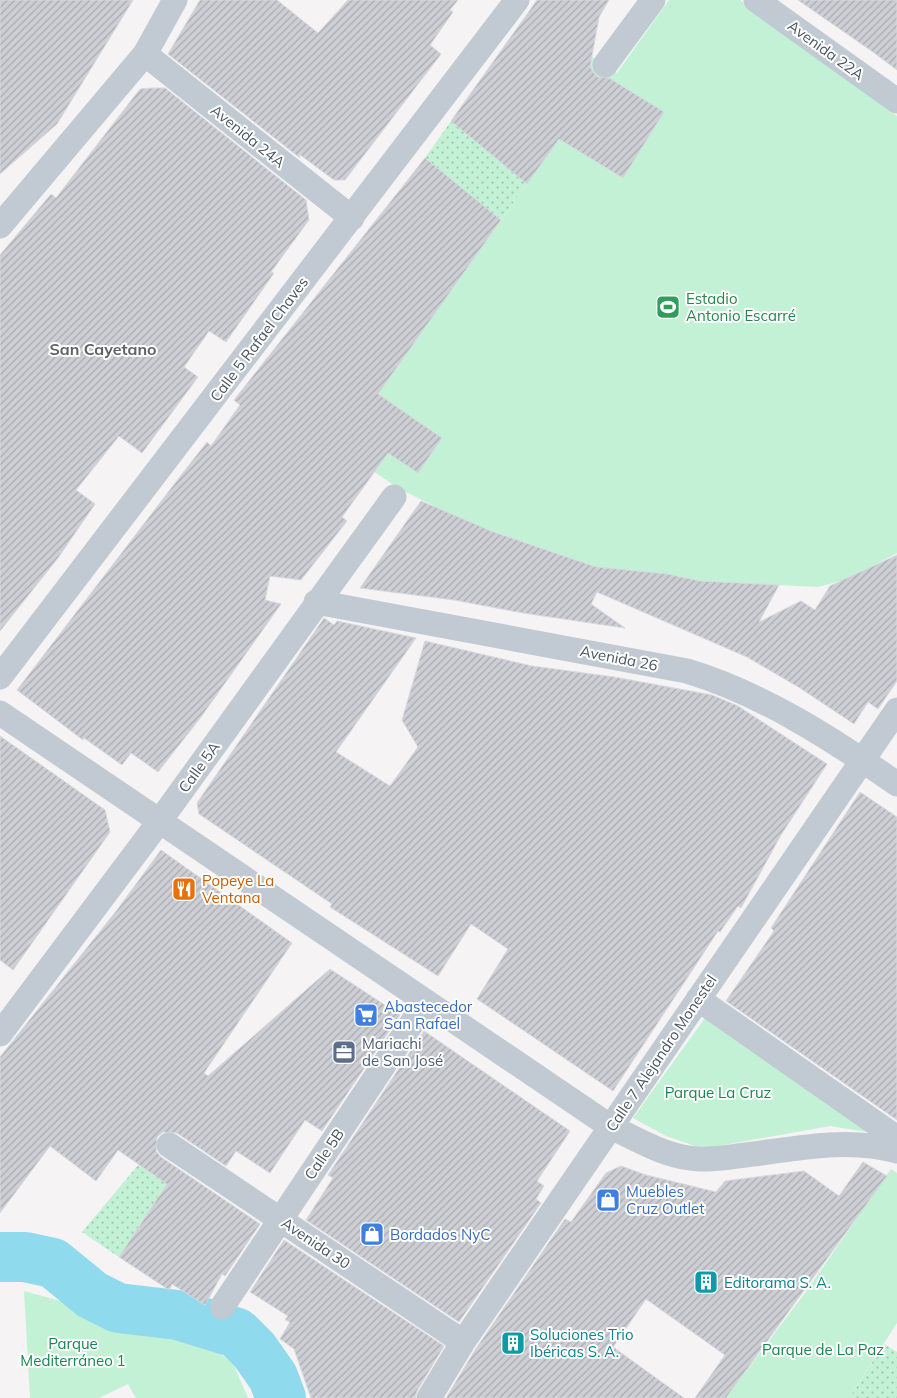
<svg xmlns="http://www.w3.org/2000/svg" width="897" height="1398" font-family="Mulish,sans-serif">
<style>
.grass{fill:url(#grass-dots)}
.green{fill:#c3f1d5}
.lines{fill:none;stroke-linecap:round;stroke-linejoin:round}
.river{stroke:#90daee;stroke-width:50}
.building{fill:url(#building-hatch);stroke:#d7d9de}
.street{stroke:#c1cad2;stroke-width:25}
.labels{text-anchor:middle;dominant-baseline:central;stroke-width:4;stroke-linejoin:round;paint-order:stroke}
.street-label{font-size:15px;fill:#4a5661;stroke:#fff}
.leisure-label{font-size:15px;fill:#27864d;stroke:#fff;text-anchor:start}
.food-label{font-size:15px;fill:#c56008;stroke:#fff;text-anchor:start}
.shop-label{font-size:15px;fill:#366cbe;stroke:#fff;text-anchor:start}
.service-label{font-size:15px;fill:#4e5e75;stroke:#fff;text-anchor:start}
.park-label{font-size:15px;fill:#17864f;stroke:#fff}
.culture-label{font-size:15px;fill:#0d838f;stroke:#fff;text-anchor:start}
.neighbourhood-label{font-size:16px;font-weight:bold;fill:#5f6368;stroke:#fff}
</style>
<defs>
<pattern id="grass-dots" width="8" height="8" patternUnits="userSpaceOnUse" patternTransform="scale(1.25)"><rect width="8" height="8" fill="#c3f1d5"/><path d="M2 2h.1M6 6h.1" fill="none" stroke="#a0c6b0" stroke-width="1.8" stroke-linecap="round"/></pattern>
<pattern id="building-hatch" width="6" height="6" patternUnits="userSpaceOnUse" patternTransform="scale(1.25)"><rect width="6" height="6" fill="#cdcfd5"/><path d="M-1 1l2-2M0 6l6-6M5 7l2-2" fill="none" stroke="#a8abb0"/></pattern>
</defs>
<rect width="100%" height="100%" fill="#f5f3f3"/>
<!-- grass -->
<path class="grass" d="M451,121L527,184L501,220L425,158Z
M139,1164L176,1170L119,1257L82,1232Z
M884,1344L897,1352V1398H849Z"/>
<!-- green -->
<path class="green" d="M669,0H740L897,116V553L848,579L818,587L700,581L596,567L464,521L398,488L338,447L571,123L592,57L617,73Z
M705,1018L873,1133L830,1126L718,1146H695L666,1136L633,1118Z
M891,1169L897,1173V1323L849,1398H726L805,1293Z
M24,1291L101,1312L156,1333L199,1338L233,1363L248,1398H136L128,1384L99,1398H30Z"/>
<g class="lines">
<!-- river -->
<path class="river" d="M0,1257H25L53,1263L92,1295L118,1308L178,1315L237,1333L254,1350L273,1377L281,1398"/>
</g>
<!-- building -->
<path class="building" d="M0,0H133L57,124L0,174Z
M200,0H277L318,33L348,0H458L450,10L453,12L430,45L441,54L345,180H334L299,154L300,158L168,54Z
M537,0H609L599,17L590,67L597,77L609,78L664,112L623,178L559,139L527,184L451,121Z
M798,0H897V70L873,52Z
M153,88H165L306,200L309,220L271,272L274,273L226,342L209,331L184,367L198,377L142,453L119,436L76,490L95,504L58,558L0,631V255L51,194L56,198L140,89Z
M425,158L501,220L378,394L442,438L418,473L388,453L342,517L347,521L301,580L270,576L265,600L281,604L201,717L158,772L131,753L122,765L84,738L83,740L17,690L182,474L207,442L211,446L240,405L234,400Z
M421,501L491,531L596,567L667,574L700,581L779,585L759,622L801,601L815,610L830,586L897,555V681L878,709L868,702L854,724L800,688L747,657L597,592L591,604L625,628L523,613L454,600L360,588Z
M324,618L334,625L337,621L416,638L336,752L390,786L418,747L402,720L425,641L532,666L614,677L712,695L738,706L827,764L781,835L741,908L738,906L720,932L718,931L613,1091L477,999L508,949L471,924L438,976L330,907L332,904L199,814L197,803Z
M0,736L105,810L110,832L13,970L0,960Z
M860,792L897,817V1120L726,1001L774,931L771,928Z
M161,850L292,943L204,1073L208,1076L330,969L400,1015L322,1131L305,1120L270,1173L236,1151L226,1166L177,1133L163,1132L157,1137L156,1151L161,1157L260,1224L225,1276L222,1274L205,1305L172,1284L169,1290L119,1257L167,1184L118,1150L96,1181L50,1146L0,1213V1057L117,910Z
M424,1031L570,1131L537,1181L544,1186L536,1199L541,1203L459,1322L306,1220L333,1178L328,1175Z
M863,1162L887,1176L726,1398H695L725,1355L646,1299L613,1347L684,1398H446L475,1350L565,1219L571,1222L606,1173L621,1166L646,1175L716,1192L725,1181L804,1171L839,1196Z
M284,1240L444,1346L417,1391L415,1398H311L294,1349L280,1339L290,1322L285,1320L288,1316L250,1292Z"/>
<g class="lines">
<!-- street -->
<path class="street" d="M756,0L897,101
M145,54L352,218
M605,65L653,0
M0,226L145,54L175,0
M316,602L687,671C763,694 832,739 897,784
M0,677L517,0
M0,713L611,1127C636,1139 661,1154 689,1158C708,1161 727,1157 746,1155C795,1149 848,1137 897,1151
M698,999L897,1138
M0,1034L159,822L394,497
M169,1145L463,1342
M222,1307L426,1002
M429,1398L463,1342L897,710"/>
</g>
<!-- icons -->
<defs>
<g id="stadium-square" transform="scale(1.25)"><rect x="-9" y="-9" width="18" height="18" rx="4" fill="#2e9e5b" stroke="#fff"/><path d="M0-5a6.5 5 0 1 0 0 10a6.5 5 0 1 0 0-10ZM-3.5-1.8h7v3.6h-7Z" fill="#fff"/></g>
<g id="restaurant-square" transform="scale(1.25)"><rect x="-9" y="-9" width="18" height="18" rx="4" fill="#e8710a" stroke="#fff"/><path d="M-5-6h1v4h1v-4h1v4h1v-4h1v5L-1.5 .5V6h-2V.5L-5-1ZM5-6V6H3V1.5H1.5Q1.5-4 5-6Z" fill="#fff"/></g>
<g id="supermarket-square" transform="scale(1.25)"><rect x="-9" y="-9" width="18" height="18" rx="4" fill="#3f7fe0" stroke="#fff"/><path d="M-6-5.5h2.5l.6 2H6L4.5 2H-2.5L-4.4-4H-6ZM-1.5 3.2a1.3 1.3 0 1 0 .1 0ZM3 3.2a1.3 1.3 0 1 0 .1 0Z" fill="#fff"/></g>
<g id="office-square" transform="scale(1.25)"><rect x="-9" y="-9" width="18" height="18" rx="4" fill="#5c6f8a" stroke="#fff"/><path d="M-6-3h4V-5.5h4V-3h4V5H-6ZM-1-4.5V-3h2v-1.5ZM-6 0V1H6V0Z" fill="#fff"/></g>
<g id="shop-square" transform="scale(1.25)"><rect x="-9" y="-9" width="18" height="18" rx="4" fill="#3f7fe0" stroke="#fff"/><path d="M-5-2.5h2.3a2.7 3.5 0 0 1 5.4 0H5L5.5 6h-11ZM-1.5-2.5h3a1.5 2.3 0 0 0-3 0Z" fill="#fff"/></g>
<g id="building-square" transform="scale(1.25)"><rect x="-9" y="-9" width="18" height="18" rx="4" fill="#0f9aa8" stroke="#fff"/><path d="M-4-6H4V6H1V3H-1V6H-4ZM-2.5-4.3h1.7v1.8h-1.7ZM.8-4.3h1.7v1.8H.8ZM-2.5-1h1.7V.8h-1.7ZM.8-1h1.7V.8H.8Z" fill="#fff"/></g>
</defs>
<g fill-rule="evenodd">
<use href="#stadium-square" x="668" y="307"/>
<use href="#restaurant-square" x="184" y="889"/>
<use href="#supermarket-square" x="366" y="1015"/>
<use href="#office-square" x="344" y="1052"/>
<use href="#shop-square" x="608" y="1200"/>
<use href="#shop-square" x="372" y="1234"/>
<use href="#building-square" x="706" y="1282"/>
<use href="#building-square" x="513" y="1343"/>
</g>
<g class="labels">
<!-- street labels -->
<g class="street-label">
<text transform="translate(826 50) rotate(36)">Avenida 22A</text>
<text transform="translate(248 136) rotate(39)">Avenida 24A</text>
<text transform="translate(259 339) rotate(-53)">Calle 5 Rafael Chaves</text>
<text transform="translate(619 658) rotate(11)">Avenida 26</text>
<text transform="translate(199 767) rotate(-54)">Calle 5A</text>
<text transform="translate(661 1053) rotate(-56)">Calle 7 Alejandro Monestel</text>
<text transform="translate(324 1154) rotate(-56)">Calle 5B</text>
<text transform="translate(316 1243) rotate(34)">Avenida 30</text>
</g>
<!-- leisure labels -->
<g class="leisure-label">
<text x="686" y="298">Estadio<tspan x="686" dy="17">Antonio Escarré</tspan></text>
</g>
<!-- food labels -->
<g class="food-label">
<text x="202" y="880">Popeye La<tspan x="202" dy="17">Ventana</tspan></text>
</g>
<!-- shop labels -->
<g class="shop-label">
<text x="384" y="1006">Abastecedor<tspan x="384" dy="17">San Rafael</tspan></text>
<text x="626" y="1191">Muebles<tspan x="626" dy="17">Cruz Outlet</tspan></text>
<text x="390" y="1234">Bordados NyC</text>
</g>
<!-- service labels -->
<g class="service-label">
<text x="362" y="1043">Mariachi<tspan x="362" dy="17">de San José</tspan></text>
</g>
<!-- park labels -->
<g class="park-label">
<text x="718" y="1092">Parque La Cruz</text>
<text x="73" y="1343">Parque<tspan x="73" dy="17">Mediterráneo 1</tspan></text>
<text x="823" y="1349">Parque de La Paz</text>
</g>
<!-- culture labels -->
<g class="culture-label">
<text x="724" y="1282">Editorama S. A.</text>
<text x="530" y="1334">Soluciones Trio<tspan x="530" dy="17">Ibéricas S. A.</tspan></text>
</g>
<!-- neighbourhood labels -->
<g class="neighbourhood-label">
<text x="103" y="349">San Cayetano</text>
</g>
</g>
</svg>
